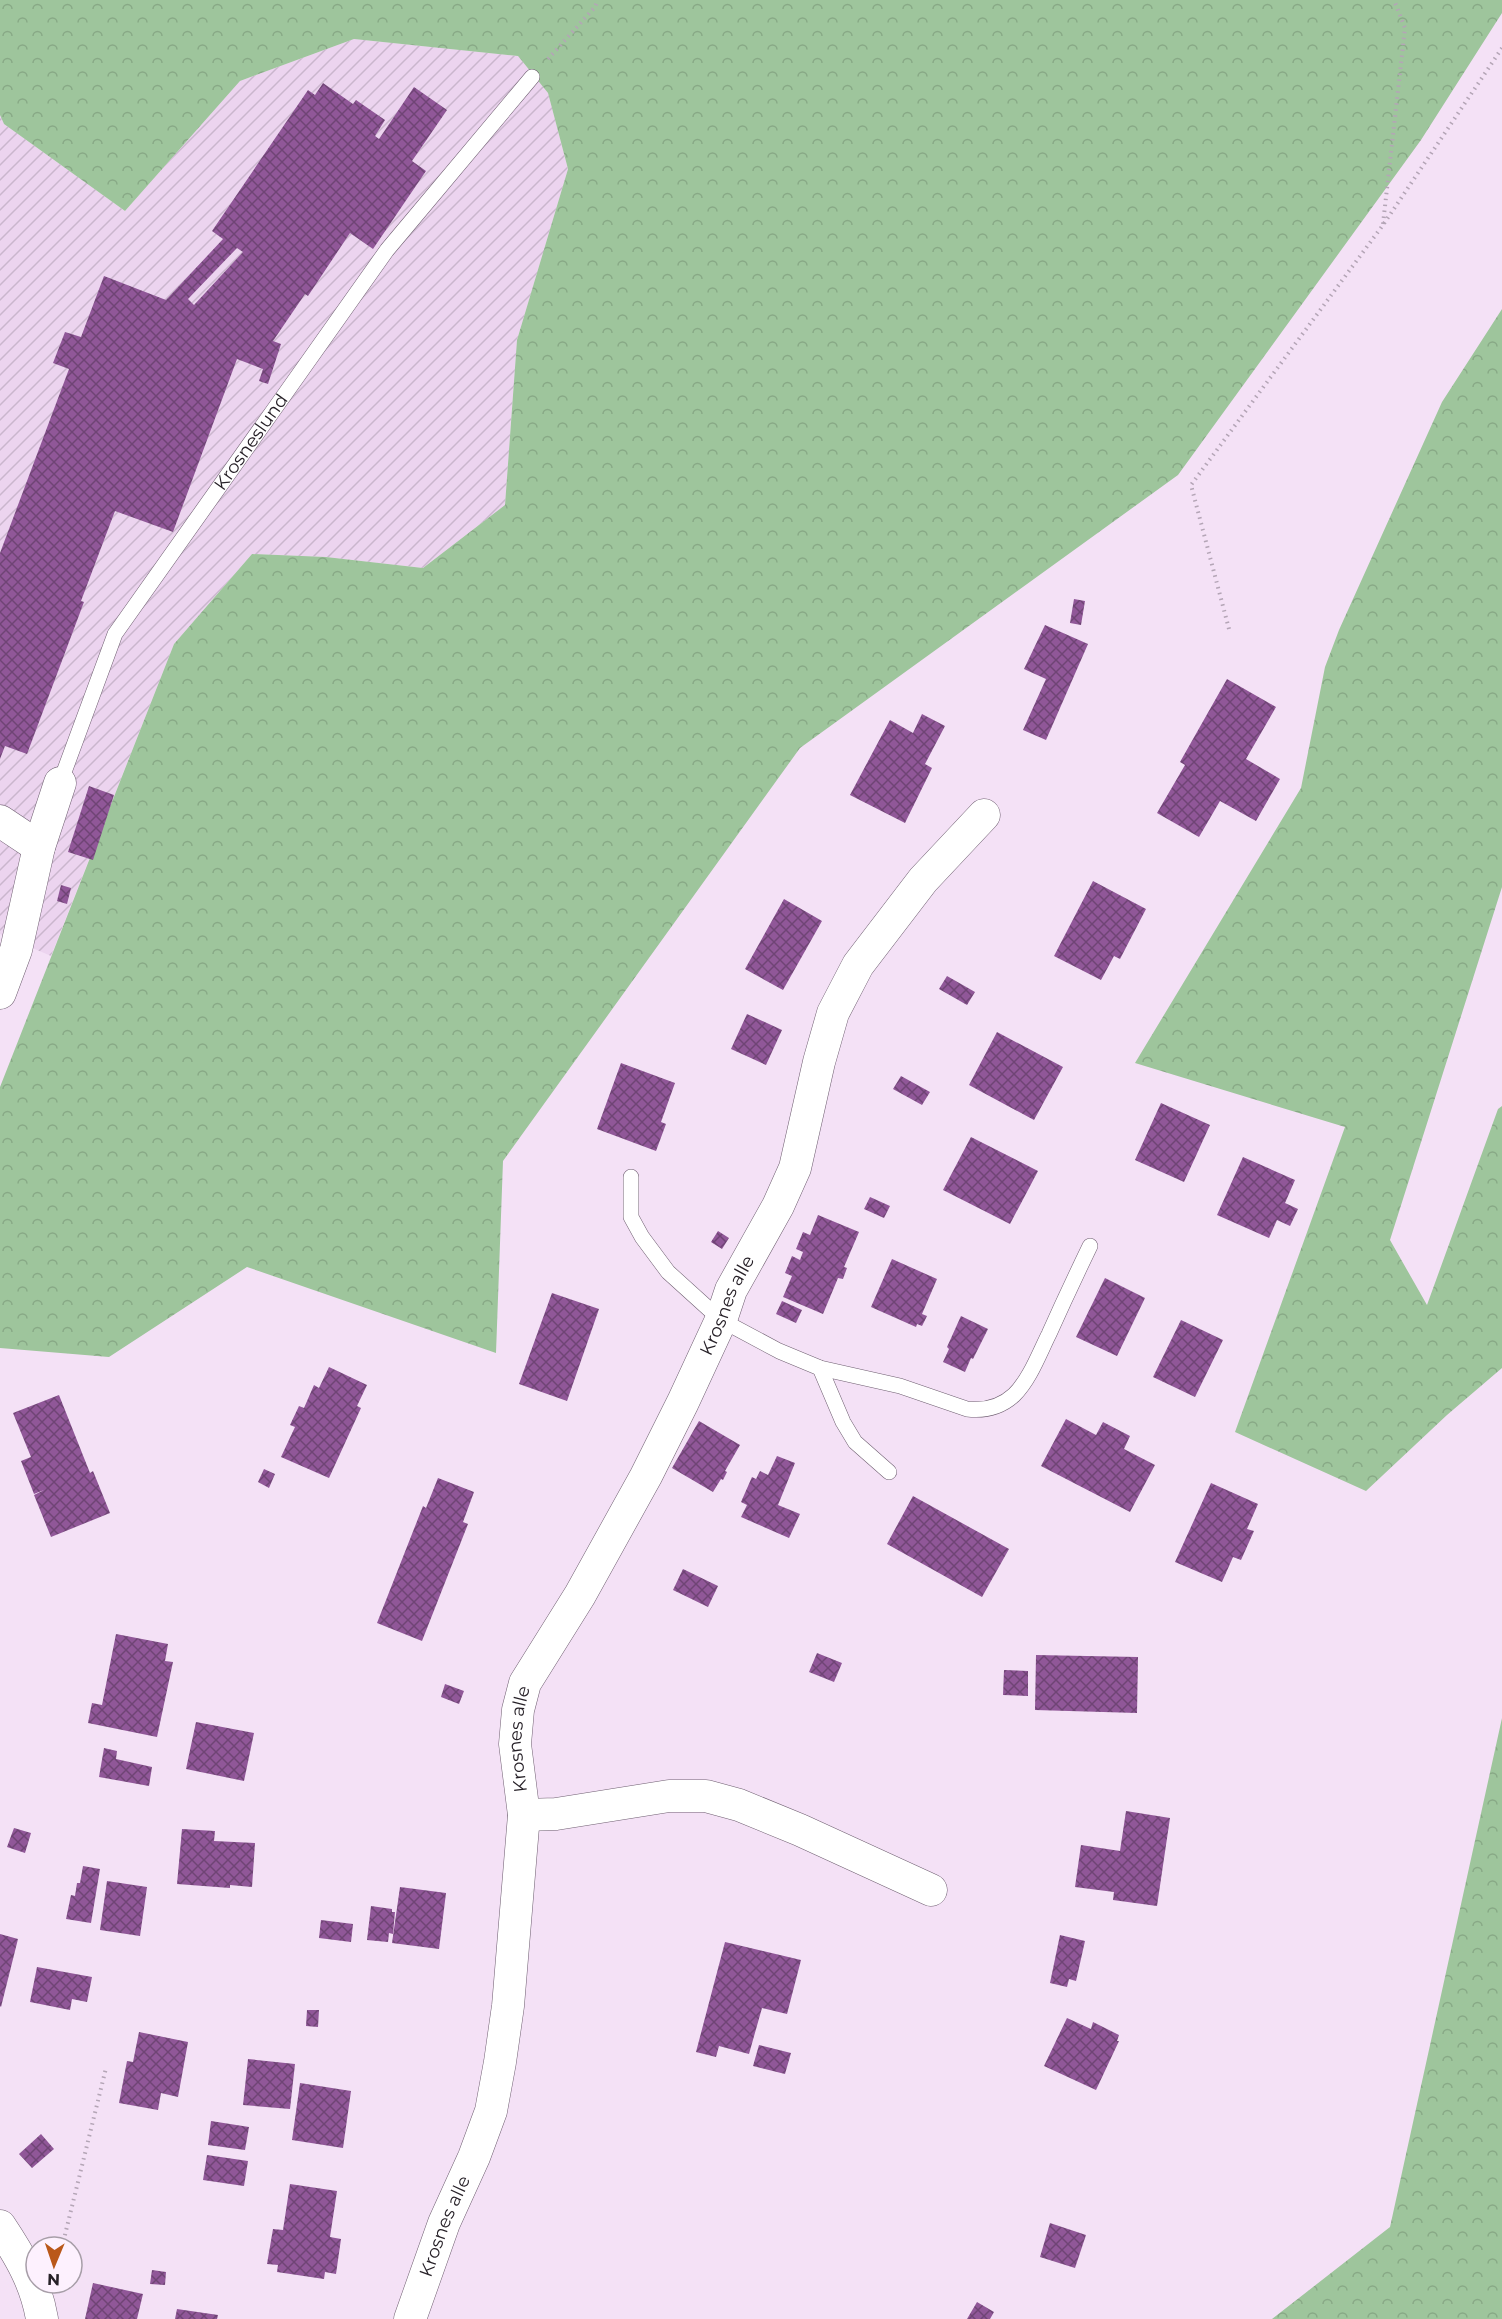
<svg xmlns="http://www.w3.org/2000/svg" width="1502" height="2319" font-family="Montserrat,sans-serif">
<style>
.industrial{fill:url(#industrial-furrows)}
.forest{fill:url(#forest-crowns)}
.building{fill:url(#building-cross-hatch);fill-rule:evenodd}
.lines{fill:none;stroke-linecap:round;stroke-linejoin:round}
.lane-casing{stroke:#6f5f71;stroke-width:16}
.street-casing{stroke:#6f5f71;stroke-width:33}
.path{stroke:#b4a5b6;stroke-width:4;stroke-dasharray:1.5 4.5;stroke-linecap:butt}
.lane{stroke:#fff;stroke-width:15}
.street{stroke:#fff;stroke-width:32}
.labels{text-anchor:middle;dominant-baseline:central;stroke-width:6;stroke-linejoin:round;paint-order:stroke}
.street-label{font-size:18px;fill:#272128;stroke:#fdf1fe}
</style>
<defs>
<pattern id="industrial-furrows" width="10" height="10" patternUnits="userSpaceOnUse" patternTransform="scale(1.5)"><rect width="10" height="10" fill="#ecd4ef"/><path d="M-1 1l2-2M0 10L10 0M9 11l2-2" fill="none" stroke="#cab6cd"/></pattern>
<pattern id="forest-crowns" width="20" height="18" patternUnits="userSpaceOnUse" patternTransform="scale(1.5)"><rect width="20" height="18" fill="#9ec59c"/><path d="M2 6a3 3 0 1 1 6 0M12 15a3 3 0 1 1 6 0" fill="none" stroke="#88a986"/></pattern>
<pattern id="building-cross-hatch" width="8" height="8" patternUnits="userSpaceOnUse" patternTransform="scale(1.5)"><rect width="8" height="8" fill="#905798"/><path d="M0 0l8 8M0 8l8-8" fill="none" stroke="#6f4475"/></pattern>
</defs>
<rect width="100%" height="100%" fill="#f4e1f6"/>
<!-- industrial -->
<path class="industrial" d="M354,39L518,56L548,93L568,169L517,340L505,505L423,568L326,557L252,554L174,644L51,956L0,934V115L4,124L125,211L240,81Z"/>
<!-- forest -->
<path class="forest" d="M0,0H1502V13L1421,140L1178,475L800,748L503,1161L496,1353L247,1267L109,1357L0,1348V1087L174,644L252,554L326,557L423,568L505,505L517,340L568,169L548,93L518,56L354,39L240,81L125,211L4,124L0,115Z
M1502,309V887L1390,1240L1427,1305L1498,1109L1502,1106V1368L1447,1415L1366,1491L1235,1432L1345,1127L1135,1063L1301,788L1325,667L1339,630L1442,402Z
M1502,1718V2319H1272L1390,2227Z"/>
<!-- building -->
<path class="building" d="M323,83L353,104L356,100L385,120L375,136L379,139L414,87L447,110L412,161L426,171L373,249L350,233L308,296L305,294L273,341L281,344L268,384L259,381L263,369L237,359L173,532L115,511L81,601L84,602L27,754L5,746L0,759V553L69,369L53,363L65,332L81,337L104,276L166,300L223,239L212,231L308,90L315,95ZM237,248L243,252L194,305L188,299Z
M1074,599L1085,601L1081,625L1070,623Z
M1045,625L1088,644L1046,740L1023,730L1046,679L1024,669Z
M1227,679L1276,707L1246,759L1280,779L1256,821L1220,801L1199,837L1157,813L1185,765L1180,762Z
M922,714L945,726L925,764L932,768L905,823L850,795L890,720L913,733Z
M89,786L114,795L93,860L68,852Z
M1093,881L1146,909L1120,959L1114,956L1101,980L1054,956Z
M61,885L71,888L67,904L57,901Z
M784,899L822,921L783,990L745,969Z
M947,976L975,992L967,1005L939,989Z
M747,1014L782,1030L766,1065L731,1049Z
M997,1032L1063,1067L1034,1120L969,1085Z
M621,1063L675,1083L661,1122L666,1124L656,1151L597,1129Z
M901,1076L930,1092L922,1105L893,1089Z
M1161,1103L1210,1125L1184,1182L1135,1160Z
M971,1137L1038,1171L1010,1224L943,1190Z
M1243,1157L1295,1180L1285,1203L1298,1209L1290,1226L1277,1220L1269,1238L1217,1215Z
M870,1197L890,1206L884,1218L864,1209Z
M818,1215L859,1232L844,1267L847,1268L843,1279L838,1278L823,1314L783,1297L792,1276L785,1273L792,1256L800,1260L803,1252L796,1249L803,1232L810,1235Z
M718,1231L729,1238L722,1249L711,1242Z
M892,1259L937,1279L922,1314L927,1316L922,1326L917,1324L916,1327L871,1307Z
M1105,1278L1145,1298L1117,1356L1076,1337Z
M552,1293L599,1309L567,1401L519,1384Z
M782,1301L802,1310L796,1323L776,1314Z
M961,1316L988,1329L973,1359L971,1358L965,1372L943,1362L949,1349L947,1347Z
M1181,1320L1223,1340L1195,1397L1153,1377Z
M329,1367L367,1385L357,1406L361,1408L329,1478L281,1457L295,1427L290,1425L299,1406L304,1408L314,1385L319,1388Z
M59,1395L90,1473L93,1471L110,1513L51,1537L34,1495L44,1490L34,1494L21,1461L31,1457L13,1413Z
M1066,1419L1096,1435L1103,1422L1130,1436L1124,1449L1155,1465L1130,1512L1041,1466Z
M699,1421L740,1445L725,1471L727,1472L723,1480L721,1479L713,1492L672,1468Z
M777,1456L795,1463L778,1505L800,1514L789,1538L741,1517L747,1505L741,1502L752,1477L756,1479L760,1471L768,1475Z
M264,1469L275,1474L269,1488L258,1482Z
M438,1478L474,1492L463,1522L468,1524L422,1641L377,1623L423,1506L426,1508Z
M1211,1483L1258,1504L1247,1529L1254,1531L1241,1560L1233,1557L1222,1582L1175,1562Z
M913,1496L1009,1549L982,1597L887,1544Z
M683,1569L718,1586L708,1607L673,1590Z
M116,1634L168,1644L165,1661L173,1662L157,1737L88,1723L92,1703L102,1705Z
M817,1653L842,1663L834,1682L809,1672Z
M1036,1655L1138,1657L1137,1713L1035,1710Z
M1004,1670L1028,1671V1696L1003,1695Z
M445,1684L464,1691L459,1704L441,1697Z
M196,1722L254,1733L244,1781L186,1769Z
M104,1748L117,1751L116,1759L152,1767L149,1786L99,1777Z
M1126,1811L1170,1818L1157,1906L1113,1900L1114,1892L1075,1887L1081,1845L1120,1851Z
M14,1828L31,1833L25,1853L7,1847Z
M182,1829L215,1831L214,1841L255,1843L252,1887L230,1885V1888L177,1884Z
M83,1866L100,1869L91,1923L66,1919L71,1895L75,1896L77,1883H80Z
M107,1881L147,1887L140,1936L100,1930Z
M400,1887L446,1893L439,1949L392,1943Z
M371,1906L392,1909V1912H395L393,1934L389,1933L388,1942L367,1940Z
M321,1920L353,1924L351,1942L319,1938Z
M0,1934L18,1939L1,2007L0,2006Z
M1060,1935L1085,1941L1076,1981L1069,1979L1067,1987L1050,1983Z
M725,1942L801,1960L787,2014L762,2008L749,2054L719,2046L716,2057L696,2052Z
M37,1967L92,1977L87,2002L72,1999L70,2010L30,2002Z
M307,2010H319L318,2027L306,2026Z
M1067,2018L1091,2029L1093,2022L1119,2035L1117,2041H1119L1096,2090L1044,2066Z
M139,2032L188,2042L178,2097L161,2093L158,2110L119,2103L127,2061L133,2062Z
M759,2045L791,2053L785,2074L753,2066Z
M248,2059L295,2064L290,2109L243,2105Z
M300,2083L351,2091L343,2148L292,2140Z
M211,2121L249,2127L245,2150L208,2145Z
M41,2134L54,2149L32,2168L19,2154Z
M207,2155L248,2161L244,2186L203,2180Z
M290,2184L337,2191L330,2237L341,2239L336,2274L325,2272L324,2279L277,2272L278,2265L267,2264L273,2229L283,2230Z
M1050,2223L1086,2235L1075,2268L1040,2257Z
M152,2270L166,2272L165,2285L150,2284Z
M93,2283L143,2294L137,2319H85Z
M977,2302L994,2312L990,2319H967Z
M177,2309L218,2315L217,2319H175Z"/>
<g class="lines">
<!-- lane casing -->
<g class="lane-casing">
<g id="lane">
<path id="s1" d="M60,783L115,634L387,250L532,77"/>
<path d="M631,1177V1217L642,1237L668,1272L721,1320L779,1351L820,1368L900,1386L967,1409C984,1411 1001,1407 1014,1395C1030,1379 1039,1354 1049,1334C1062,1305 1076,1275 1090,1246"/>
<path d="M820,1368L843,1422L855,1442L889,1472"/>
</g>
</g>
<!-- street casing -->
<g class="street-casing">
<g id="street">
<path d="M0,821L39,847"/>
<path d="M0,993L16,950L39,847L60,783"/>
<path d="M524,1815L556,1814L669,1796H706L739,1805L800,1830L931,1890"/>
<path d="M0,2226C20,2256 36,2283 42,2319"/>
<path id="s2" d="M410,2319L444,2223L474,2157L491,2111L500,2062L508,2006L524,1815L515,1744L518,1710L525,1683L580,1595L646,1476L683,1402L721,1320L731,1290L778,1206L795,1168L819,1062L833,1013L858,965L923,880L984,815"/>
</g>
</g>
<!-- path -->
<path class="path" d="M548,59L595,7L598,0
M1383,224L1405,28L1394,0
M1229,629L1191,485L1383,225L1502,48
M62,2247L106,2068"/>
<!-- lane -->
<use href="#lane" class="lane"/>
<!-- street -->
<use href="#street" class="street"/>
</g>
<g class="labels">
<!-- street labels -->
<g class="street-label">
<text stroke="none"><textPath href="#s1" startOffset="394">Krosneslund</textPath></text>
<text stroke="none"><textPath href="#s2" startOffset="1084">Krosnes alle</textPath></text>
<text stroke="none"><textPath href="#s2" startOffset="598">Krosnes alle</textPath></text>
<text stroke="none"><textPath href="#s2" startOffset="99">Krosnes alle</textPath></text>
</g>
</g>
<!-- north arrow -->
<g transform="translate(54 2265) rotate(182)"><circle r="28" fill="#fdf1fe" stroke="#a79ea8" stroke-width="1.5"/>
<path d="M0-4.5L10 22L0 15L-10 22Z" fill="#ba581a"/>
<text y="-9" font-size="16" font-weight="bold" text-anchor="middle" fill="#272128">N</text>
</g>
</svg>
